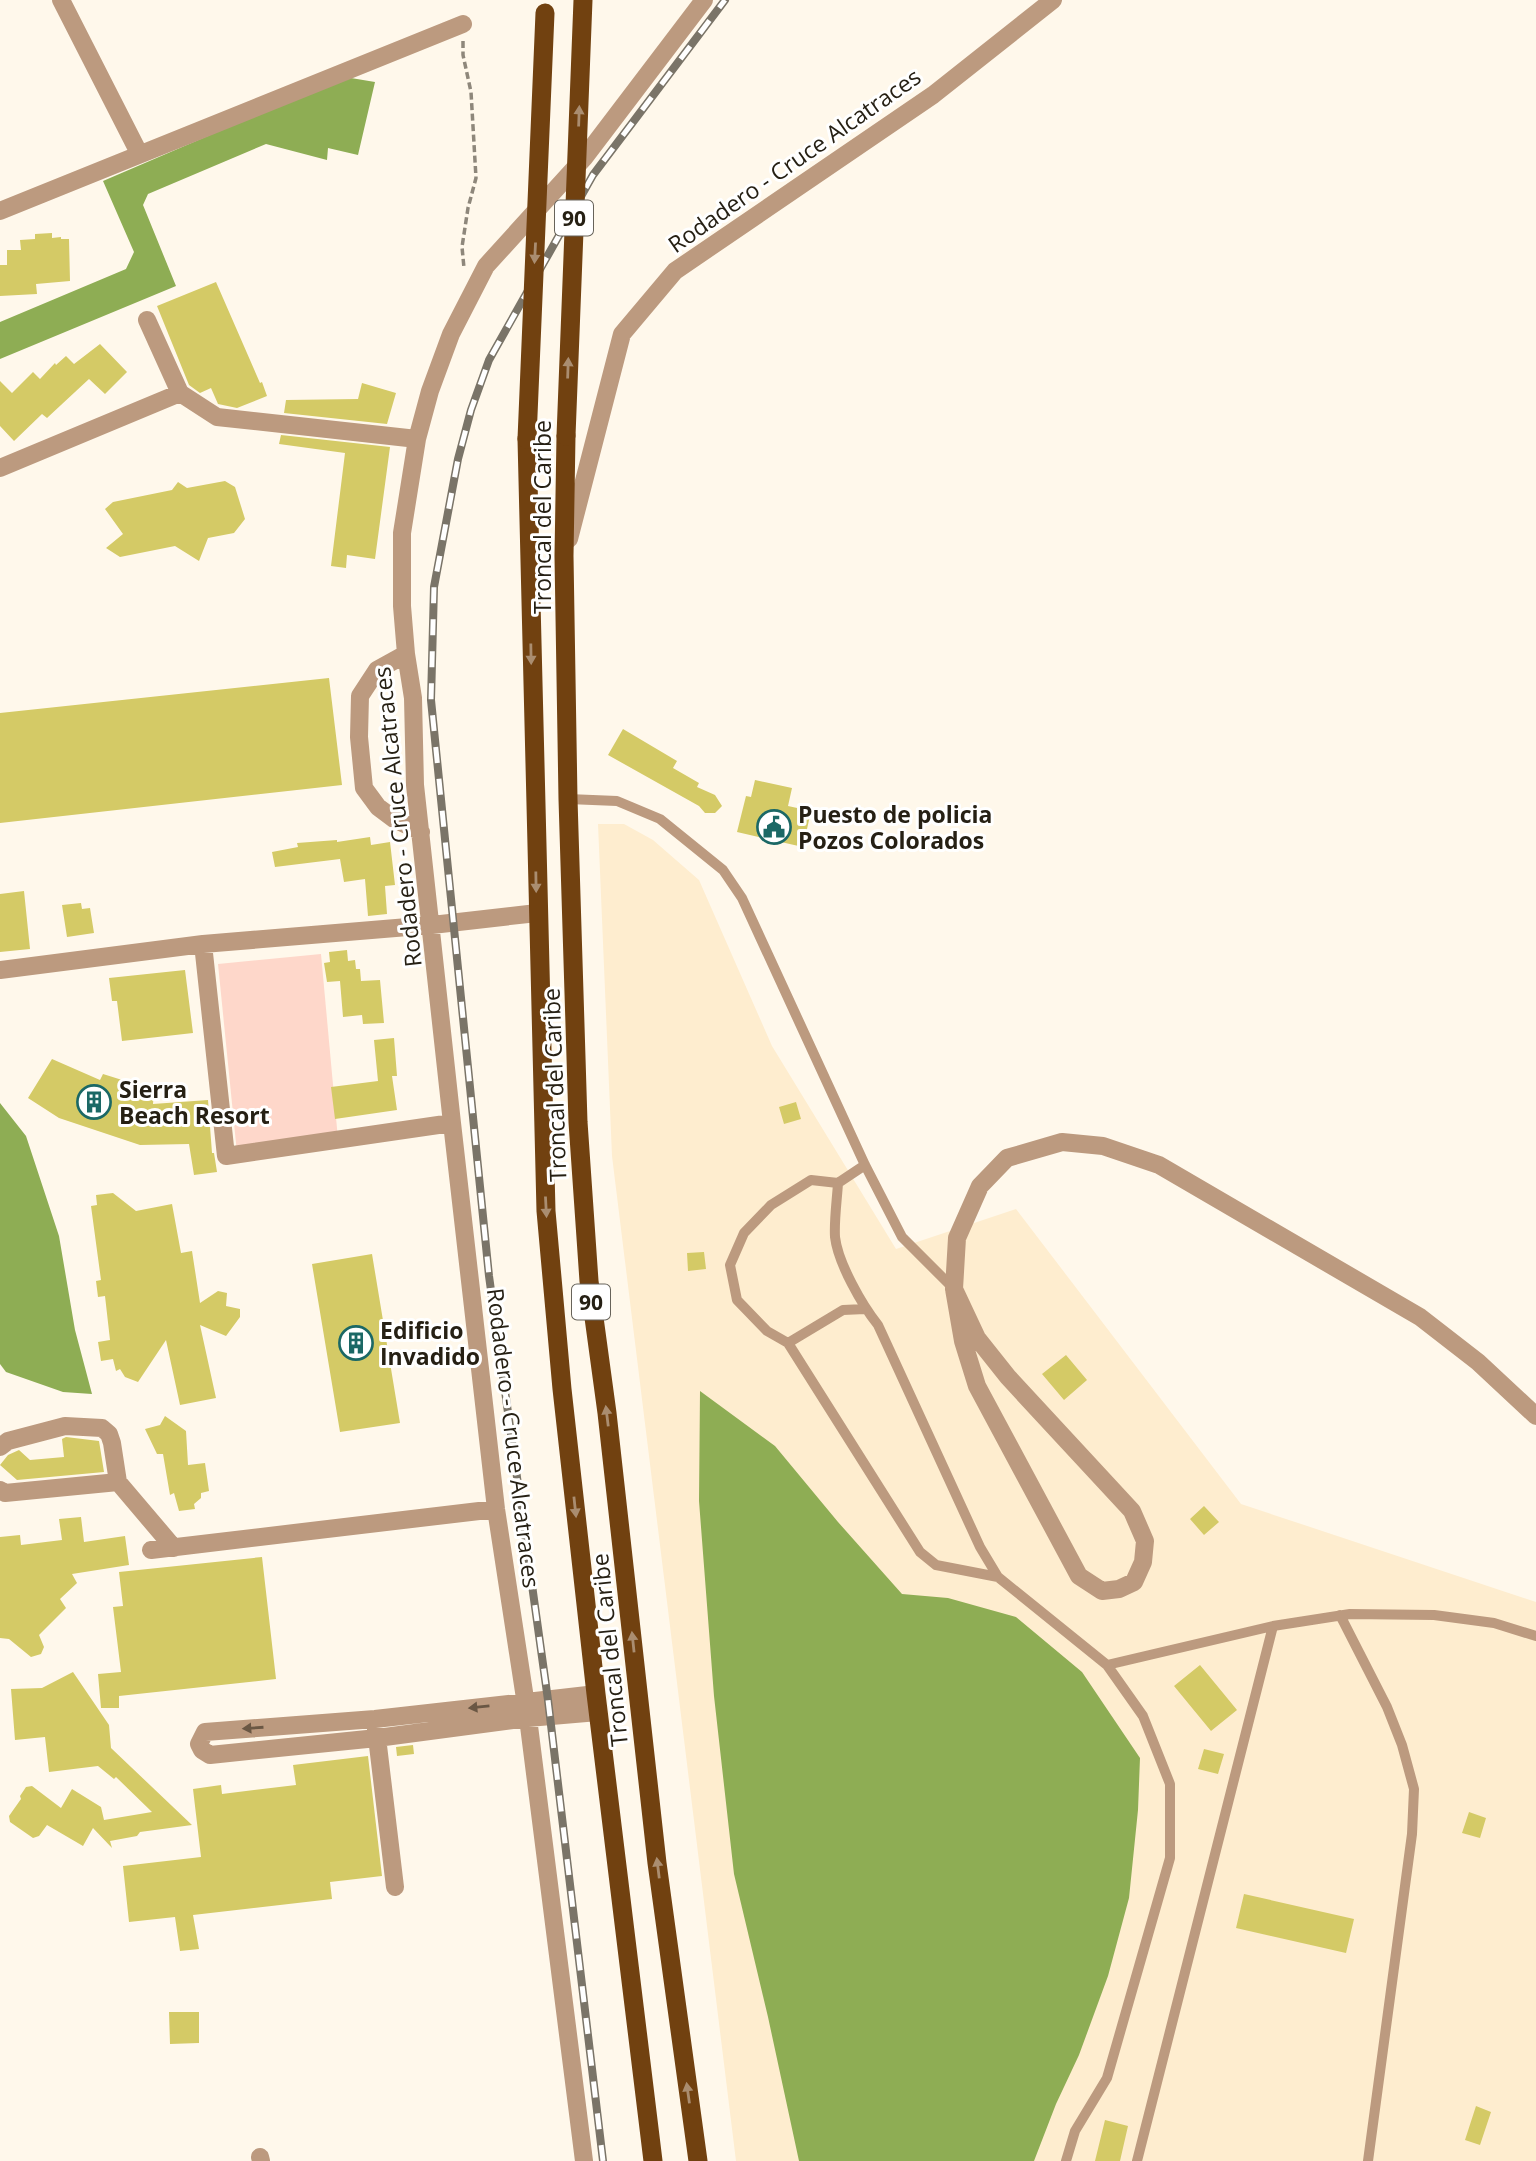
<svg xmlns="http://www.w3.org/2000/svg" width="1536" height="2161" font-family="'Open Sans',sans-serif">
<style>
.built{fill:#feedcf}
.green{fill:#fed7ca}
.water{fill:#8ead54}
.building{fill:#d4ca66}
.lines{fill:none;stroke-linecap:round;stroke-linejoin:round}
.path{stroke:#8e877b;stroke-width:3.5;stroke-dasharray:7 3.5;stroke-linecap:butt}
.service{stroke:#bc9a7f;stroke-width:10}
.minor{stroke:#bc9a7f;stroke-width:18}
.trunk{stroke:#714110;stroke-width:19}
.rail-casing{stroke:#7a7468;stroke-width:8}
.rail{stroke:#fff;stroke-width:5;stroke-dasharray:16;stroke-linecap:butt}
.trunk-bridge{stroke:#714110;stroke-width:19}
.oneway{fill:#aa8d70}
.oneway2{fill:#6a5744}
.labels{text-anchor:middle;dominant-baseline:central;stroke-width:6;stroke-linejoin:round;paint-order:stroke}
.shield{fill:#fff;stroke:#67635a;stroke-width:2}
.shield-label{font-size:21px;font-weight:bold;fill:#262014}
.street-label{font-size:23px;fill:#262014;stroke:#fff}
.poi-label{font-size:23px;font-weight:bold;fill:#262014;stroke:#fff;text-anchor:start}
</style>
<rect width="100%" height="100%" fill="#fff8eb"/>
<!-- built -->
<path class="built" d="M598,824H624L653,840L699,880L772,1046L896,1249L1016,1209L1241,1504L1536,1602V2161H736L612,1156Z"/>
<!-- green -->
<path class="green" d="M321,954L338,1139L237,1153L218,964Z"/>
<!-- water -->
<path class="water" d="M345,77L375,82L358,155L328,148L327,160L266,144L148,194L143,205L176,286L0,359V322L126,269L134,252L103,181Z
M0,1103L26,1136L59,1236L75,1330L92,1394L63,1392L6,1372L0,1364Z
M700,1391L775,1446L838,1522L902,1594L948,1598L1016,1617L1082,1672L1140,1758L1138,1810L1129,1898L1108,1976L1079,2055L1056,2104L1034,2161H799L768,2017L734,1874L714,1696L699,1501Z"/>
<!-- building -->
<path class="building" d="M52,233V238L61,237V239H69L70,281L36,284L37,294L0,296V265H7V250H21L20,240L35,239V234Z
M216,282L260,383L262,382L267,396L237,408L218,404L211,388L200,393L189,385L157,306Z
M100,344L127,372L105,394L89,379L47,418L42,414L14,441L0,426V381L12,393L33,372L40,379L55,363L56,365L66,356L74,364Z
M362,383L396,393L387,424L284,413L286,400L358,399Z
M281,435L390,447L375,559L347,555L346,568L331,566L345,453L279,444Z
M225,481L235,487L245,519L234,533L208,538L199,561L175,546L120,557L106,548L123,534L105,509L113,502L172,490L178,482L187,488Z
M329,678L342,785L0,823V713Z
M623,729L677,761L673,768L699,783L697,787L715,795L722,806L715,813H705L699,806L608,755Z
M755,780L792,788L788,806L811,811L803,847L737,832L746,796L751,797Z
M370,837L371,845L390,842L395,885L385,886L387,914L368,916L365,879L344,882L340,859L275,867L272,852L298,847L297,843L337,840V842Z
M24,891L30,949L0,952V894Z
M81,903L82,909L90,908L94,933L67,937L62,905Z
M347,950L348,961L355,960L356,969H360L361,981L380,980L384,1023L363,1024L362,1015L343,1017L340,981L327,982L324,963L330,962L329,952Z
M185,970L193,1033L122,1041L117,1001H112L109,978Z
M394,1038L397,1076H392L397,1110L335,1119L331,1087L378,1081L374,1040Z
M52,1059L100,1080L103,1074L154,1090L153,1104L208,1100L212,1153H214L217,1172L194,1175L189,1144L140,1145L59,1118L28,1098Z
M796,1102L801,1119L784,1124L779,1107Z
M113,1193L136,1211L172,1204L181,1253L192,1251L200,1303L218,1291L227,1293L226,1306L240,1309V1317L226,1336L200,1325L216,1398L180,1405L166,1340L138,1382L125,1377L120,1369L116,1371L113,1359L101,1361L98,1342L110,1340L105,1296L98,1297L96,1281L101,1280L91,1206L97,1205L96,1195Z
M704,1252L706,1269L688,1271L687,1253Z
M372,1254L400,1423L340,1432L312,1264Z
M1066,1355L1087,1380L1064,1400L1042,1374Z
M165,1416L186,1431L188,1465L205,1463L209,1491L201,1493V1498L194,1504L195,1509L179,1511L174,1493L170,1495L163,1454H157L145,1429L160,1425Z
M66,1437L99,1441L104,1472L17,1480L0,1465L8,1455L19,1450L30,1460L64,1457L62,1439Z
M1204,1506L1219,1522L1204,1535L1190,1519Z
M81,1517L84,1542L125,1536L129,1565L72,1574L77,1583L60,1599L66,1608L39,1635L44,1647L41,1654L31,1657L9,1639L0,1638V1537L20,1535L21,1545L62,1540L59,1519Z
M262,1557L276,1679L119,1696V1708H101L98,1674L121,1672L113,1607L123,1606L119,1572Z
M1200,1665L1237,1710L1211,1731L1174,1686Z
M73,1672L109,1725L111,1748L192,1825L140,1832L137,1836L110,1841L112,1848L93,1828L83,1846L47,1825L39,1836L33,1838L10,1822L9,1816L21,1799L20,1796L26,1787L32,1786L61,1808L72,1789L101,1807L104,1820L152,1812L116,1777L114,1779L98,1766L49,1772L45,1737L15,1740L11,1689L42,1688Z
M413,1745L414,1754L397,1756L396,1747Z
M1204,1749L1224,1754L1218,1774L1198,1769Z
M368,1756L382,1876L330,1882L332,1899L193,1915L199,1949L180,1951L175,1917L129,1922L123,1866L201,1857L193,1789L221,1785L222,1794L296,1785L293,1765Z
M1469,1812L1486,1818L1480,1838L1462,1833Z
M1244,1894L1354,1919L1346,1953L1236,1928Z
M169,2012H199V2043L170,2044Z
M1476,2106L1491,2112L1480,2145L1465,2140Z
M1105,2120L1128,2126L1120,2161H1095Z"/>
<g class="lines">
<!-- path -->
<path class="path" d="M463,41V55L471,92L476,178L468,208L462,247L464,268"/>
<!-- service -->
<path class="service" d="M568,799L617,801L660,819L723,870L742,898L865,1165L902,1237L954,1289
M865,1165L838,1183L811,1180L771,1205L744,1233L730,1265L737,1300L767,1331L788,1343L920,1552L936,1565L998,1577
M838,1183C837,1200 834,1220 835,1237C838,1263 862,1305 878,1325L980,1547L998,1577L1107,1665L1143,1716L1170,1784V1858L1107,2078L1075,2131L1066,2161
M788,1343L843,1310L865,1309
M1340,1615L1387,1707L1402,1745L1414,1789L1412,1834L1368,2161
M1107,1665L1273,1626L1350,1614L1434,1615L1494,1623L1536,1636
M1137,2161L1273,1626"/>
<!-- minor -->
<path class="minor" d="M61,0L139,153
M0,211L463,24
M147,320L180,393L217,417L417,439
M0,468L180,393
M569,539L622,334L675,271L933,95L1053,0
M406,654L377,670L360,696L359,737L364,788L378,807L394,819L421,832
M203,944L226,1156L452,1123
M0,970L203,944L432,925L537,913
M954,1289L977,1338L1008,1377L1132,1511L1145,1541L1143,1562L1134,1582L1119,1589L1102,1591L1079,1576L977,1386L963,1341L954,1289L957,1238L980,1186L1007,1158L1062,1142L1103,1146L1159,1165L1420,1317L1478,1362L1536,1416
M0,1447L8,1441L65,1426L102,1428L109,1434L112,1443L118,1482L174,1548
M0,1490L5,1493L118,1482
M151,1550L496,1509
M596,1694L375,1719L205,1732L199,1744L202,1750L210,1755L377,1738L528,1718L598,1712
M376,1729L395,1887
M260,2157L261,2161
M584,2161L528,1718L496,1509L452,1123L415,785L413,698L406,654L402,606V533L417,439L430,391L451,334L486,266L584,158L704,0"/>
<!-- trunk -->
<path class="trunk" d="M566,436L564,556L568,799L578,1122L589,1281L607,1413L657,1863L698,2161
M527,439L546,1211L562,1389L596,1694L653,2161"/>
<!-- rail casing -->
<g class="rail-casing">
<path id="rail" d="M603,2161L548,1700L489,1276L431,700L434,587L458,459L471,410L489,360L593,175L725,0"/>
</g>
<!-- rail -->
<use href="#rail" class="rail"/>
<!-- trunk-bridge -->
<path class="trunk-bridge" d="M566,436L583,0
M527,439L545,13"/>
</g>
<!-- one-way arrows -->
<defs><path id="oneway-solid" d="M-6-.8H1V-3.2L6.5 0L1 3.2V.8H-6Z" transform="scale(1.75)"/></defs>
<g class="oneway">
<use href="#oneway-solid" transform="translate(579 116) rotate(-88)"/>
<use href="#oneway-solid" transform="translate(535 253) rotate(93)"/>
<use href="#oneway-solid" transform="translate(568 368) rotate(-88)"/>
<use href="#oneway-solid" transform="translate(531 654) rotate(89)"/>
<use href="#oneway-solid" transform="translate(536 882) rotate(89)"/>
<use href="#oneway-solid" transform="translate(546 1207) rotate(87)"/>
<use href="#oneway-solid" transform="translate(607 1416) rotate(-97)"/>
<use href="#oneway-solid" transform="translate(575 1507) rotate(84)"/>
<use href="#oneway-solid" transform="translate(633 1642) rotate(-96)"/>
<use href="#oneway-solid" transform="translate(658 1868) rotate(-97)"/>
<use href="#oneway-solid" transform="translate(688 2093) rotate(-98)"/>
</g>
<g class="oneway2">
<use href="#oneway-solid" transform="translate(479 1707) rotate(174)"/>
<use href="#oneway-solid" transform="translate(253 1728) rotate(176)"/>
</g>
<!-- icons -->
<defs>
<g id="civic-ring" transform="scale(1.75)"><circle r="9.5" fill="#fff" stroke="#1b6865" stroke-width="1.5"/><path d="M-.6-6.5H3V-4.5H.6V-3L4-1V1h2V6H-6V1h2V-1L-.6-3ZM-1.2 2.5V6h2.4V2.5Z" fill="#1b6865"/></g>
<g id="building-ring" transform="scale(1.75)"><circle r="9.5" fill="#fff" stroke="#1b6865" stroke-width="1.5"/><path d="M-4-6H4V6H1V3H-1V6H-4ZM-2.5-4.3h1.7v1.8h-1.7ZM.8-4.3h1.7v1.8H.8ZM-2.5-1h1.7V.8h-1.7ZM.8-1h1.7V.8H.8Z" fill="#1b6865"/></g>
</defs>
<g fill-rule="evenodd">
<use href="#civic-ring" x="774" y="827"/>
<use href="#building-ring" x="94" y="1102"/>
<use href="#building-ring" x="356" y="1343"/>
</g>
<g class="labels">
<!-- shield labels -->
<g class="shield">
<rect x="555" y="200.5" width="38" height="35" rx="5"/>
<rect x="572" y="1284.5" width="38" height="35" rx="5"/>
</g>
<g class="shield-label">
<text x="574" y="218">90</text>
<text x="591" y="1302">90</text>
</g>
<!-- street labels -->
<g class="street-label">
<text transform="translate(794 160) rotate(-35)">Rodadero - Cruce Alcatraces</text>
<text transform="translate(542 517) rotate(-90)">Troncal del Caribe</text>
<text transform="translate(397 817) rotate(-96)">Rodadero - Cruce Alcatraces</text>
<text transform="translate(554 1085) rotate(-92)">Troncal del Caribe</text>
<text transform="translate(514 1438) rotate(83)">Rodadero - Cruce Alcatraces</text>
<text transform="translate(609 1650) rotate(-96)">Troncal del Caribe</text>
</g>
<!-- poi labels -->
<g class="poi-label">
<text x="798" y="814">Puesto de policia<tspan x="798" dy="26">Pozos Colorados</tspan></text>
<text x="119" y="1089">Sierra<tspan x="119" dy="26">Beach Resort</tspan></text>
<text x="380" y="1330">Edificio<tspan x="380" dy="26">Invadido</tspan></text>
</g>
</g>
</svg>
